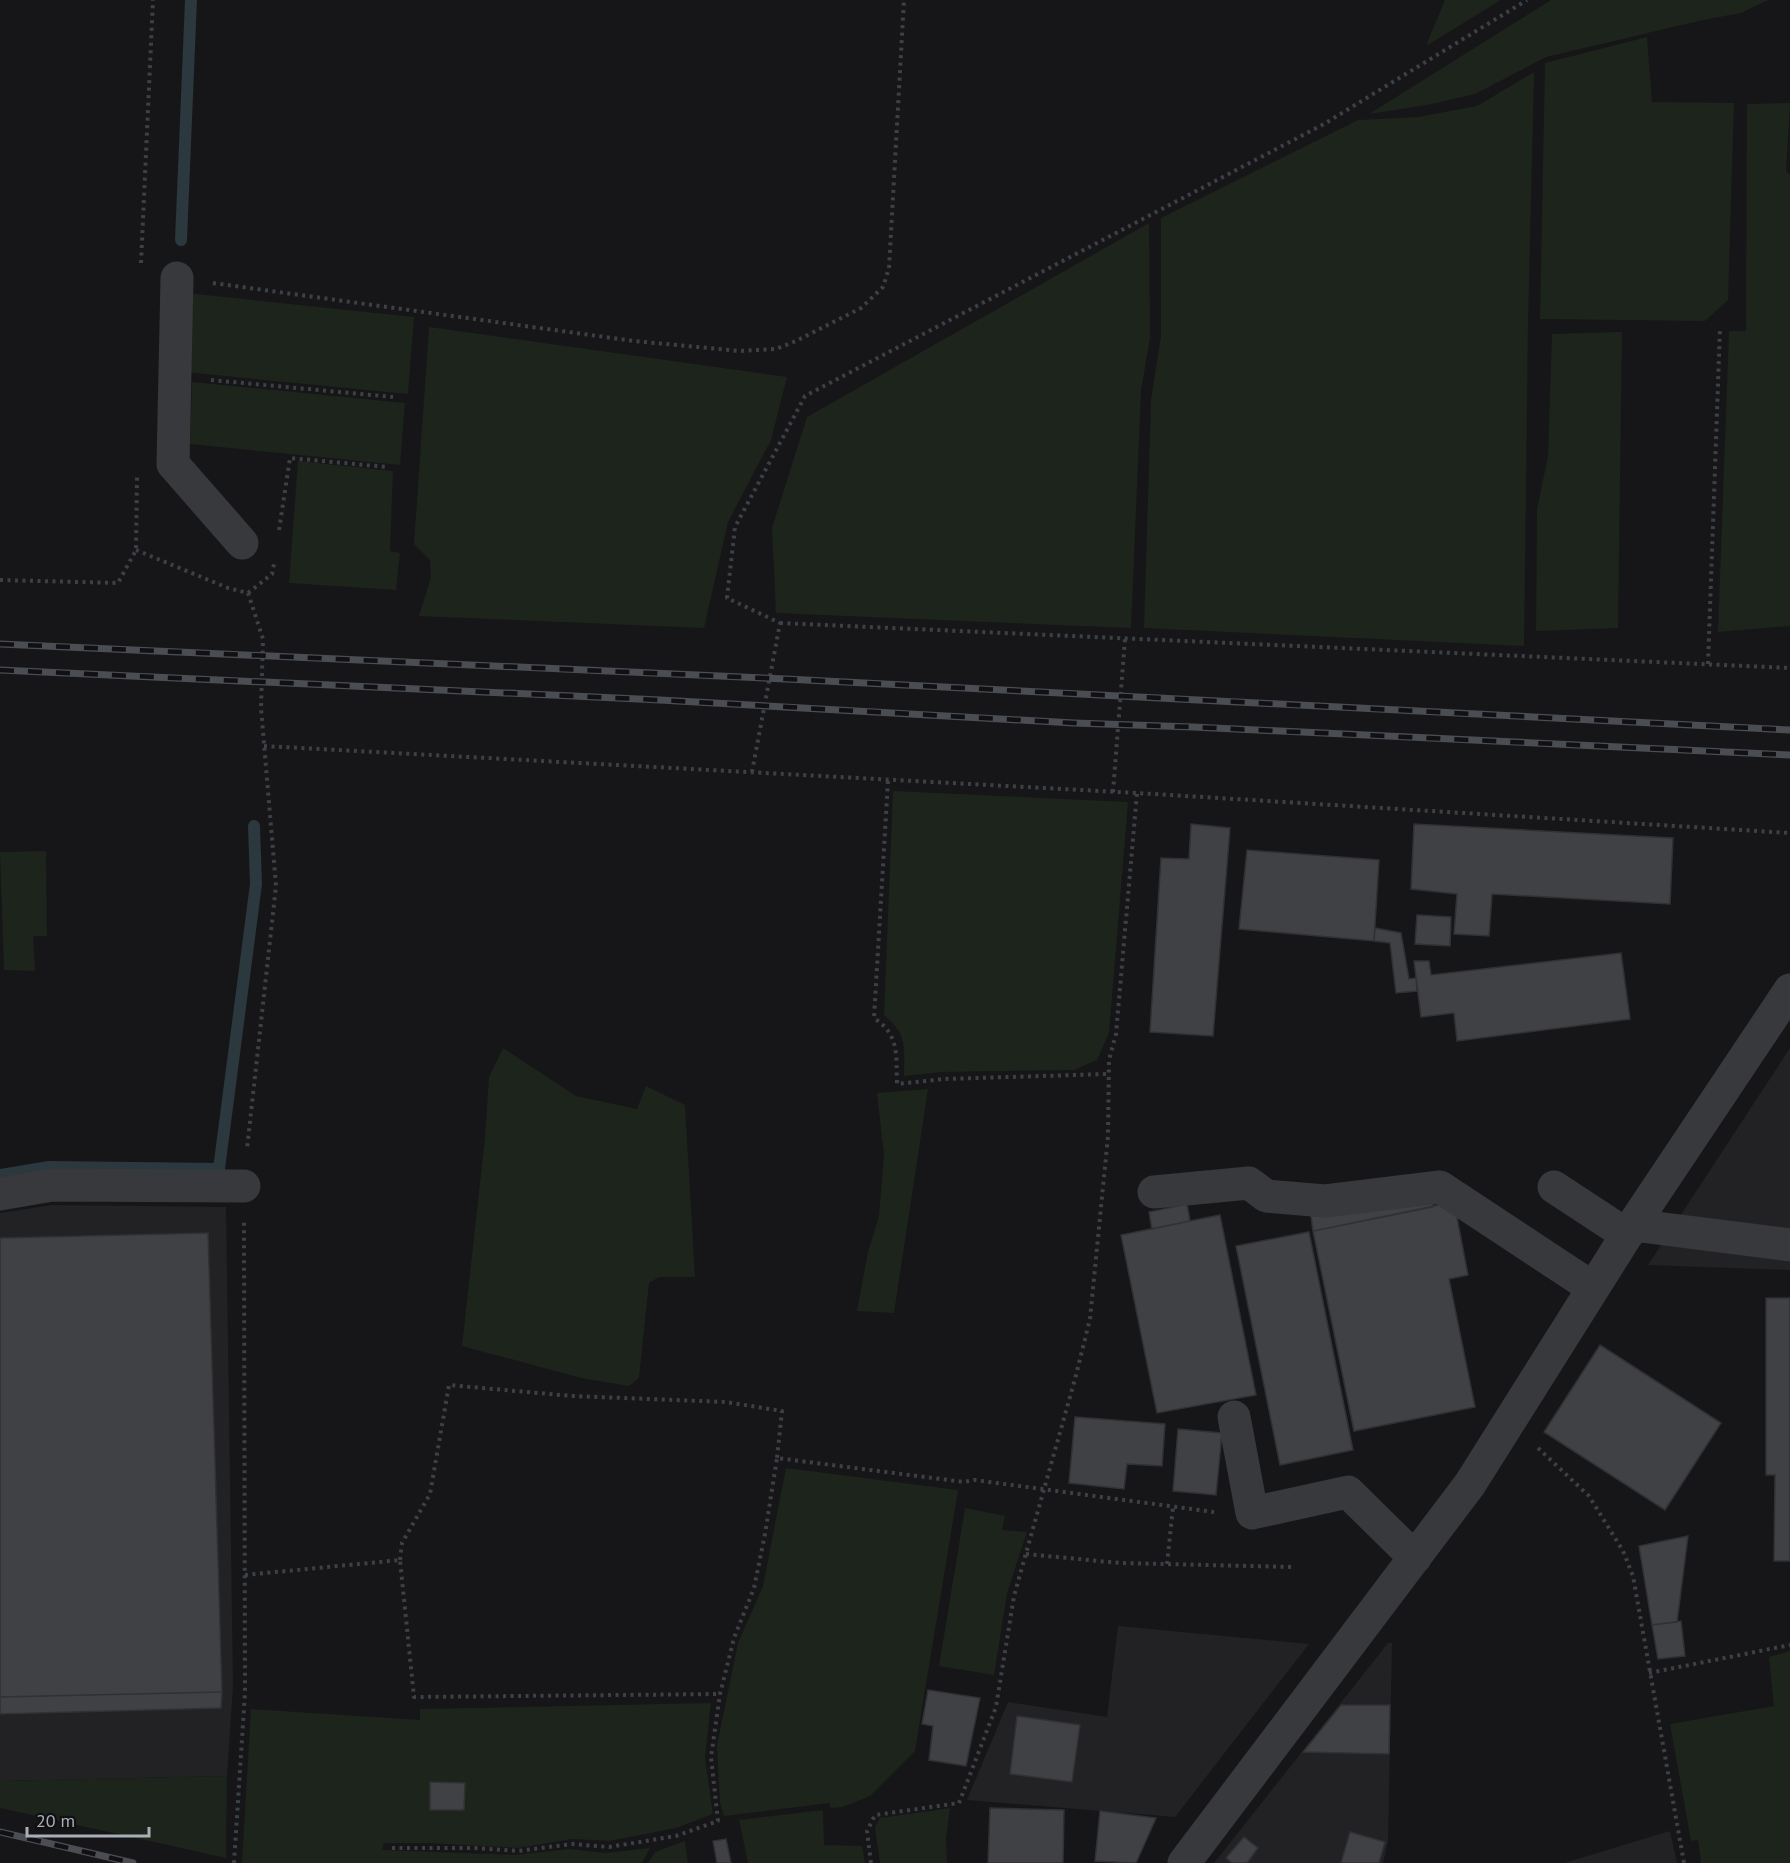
<svg xmlns="http://www.w3.org/2000/svg" width="1790" height="1863" font-family="'PT Sans',sans-serif">
<style>
.built{fill:#222225}
.green{fill:#1c241c}
.lines{fill:none;stroke-linecap:round;stroke-linejoin:round}
.stream{stroke:#2b383d;stroke-width:12}
.building{fill:#404145;stroke:#303134;stroke-width:1.5}
.path{stroke:#3d4045;stroke-width:4;stroke-dasharray:3 4.5;stroke-linecap:butt}
.minor{stroke:#37393d;stroke-width:33}
.rail-casing{stroke:#4a4d53;stroke-width:7}
.rail{stroke:#111113;stroke-width:4.5;stroke-dasharray:14;stroke-linecap:butt}
</style>
<rect width="100%" height="100%" fill="#161618"/>
<!-- built -->
<path class="built" d="M1790,1048V1270L1648,1265Z
M52,1205L226,1207L233,1685L227,1776L0,1781V1213Z
M1118,1626L1309,1644L1175,1817L967,1800L1008,1702L1107,1717Z
M1388,1643H1392L1388,1842L1383,1863H1214Z
M1670,1831L1677,1863H1564Z"/>
<!-- green -->
<path class="green" d="M1445,0H1501L1426,46Z
M1551,0H1768L1741,13L1703,20L1546,57L1475,94L1427,105L1369,114Z
M1647,37L1652,102L1734,103L1728,300L1705,321L1540,319L1545,63Z
M1534,72L1528,324L1524,646L1144,628L1151,400L1161,336V218L1358,120L1418,117L1477,106Z
M1790,103L1786,171L1790,175V626L1718,632L1729,331H1746L1747,104Z
M1149,223L1150,338L1141,391L1131,628L776,613L772,528L807,417Z
M186,293L414,317L408,394L184,372Z
M429,327L787,377L771,440L728,522L704,628L419,616L431,577L430,560L414,544Z
M1622,332L1618,628L1536,631L1537,509L1548,456L1552,334Z
M192,382L405,403L400,465L190,444Z
M298,461L393,471L390,551L400,553L396,590L289,583Z
M893,791L1128,802L1109,1033L1097,1060L1074,1070L941,1072L904,1076C904,1047 908,1035 884,1015Z
M46,851L47,936H33L35,971L4,970L0,852Z
M503,1048L576,1096L637,1109L646,1086L685,1105L695,1277H659L649,1283L639,1378L629,1386L581,1378L462,1346L485,1138L489,1077Z
M928,1089L894,1313L857,1311L868,1252L879,1216L884,1155L877,1093Z
M786,1468L958,1490L915,1751L870,1796L843,1807L830,1808V1803L724,1816L720,1803L717,1745L738,1643L763,1586Z
M965,1508L1005,1516L1002,1530L1027,1532L1007,1593L994,1675L939,1666Z
M1790,1651V1863H1701L1698,1840L1691,1841L1670,1724L1774,1706L1769,1657Z
M711,1703L705,1759L713,1814L676,1828L609,1841L572,1839L518,1848L427,1843H384L382,1850L514,1855L570,1849L605,1853L650,1848L642,1863H242L251,1709L420,1720V1709Z
M227,1776L226,1858L0,1808V1781Z
M950,1808L946,1839L947,1863H880L875,1827L880,1818Z
M823,1810L824,1845L862,1846L865,1863H748L739,1820Z
M685,1841L688,1863H648L655,1852Z"/>
<g class="lines">
<!-- stream -->
<path class="stream" d="M181,240L191,0
M0,1175L49,1167L219,1169L256,884L254,826"/>
</g>
<!-- building -->
<path class="building" d="M1191,824L1230,828L1213,1036L1150,1032L1161,858L1189,859Z
M1414,824L1673,838L1670,904L1492,894L1489,936L1454,934L1457,894L1411,889Z
M1247,850L1379,860L1374,941L1239,929Z
M1417,915L1451,917L1450,946L1415,944Z
M1375,928L1401,933L1409,979L1416,978L1417,991L1396,993L1390,943L1374,941Z
M1621,953L1630,1019L1457,1041L1454,1013L1421,1017L1414,961H1429L1431,975Z
M1429,1192L1433,1207L1313,1231L1311,1216Z
M1454,1202L1468,1275L1449,1279L1475,1407L1354,1431L1313,1231Z
M1187,1204L1190,1221L1152,1229L1149,1212Z
M1220,1215L1256,1395L1157,1413L1121,1235Z
M1309,1232L1353,1450L1280,1465L1236,1246Z
M208,1233L222,1692L0,1697V1238Z
M1766,1298H1790V1561H1774L1775,1475H1766Z
M1600,1345L1721,1423L1665,1510L1544,1432Z
M1075,1417L1165,1424L1162,1466L1127,1464L1124,1489L1069,1483Z
M1178,1429L1222,1433L1216,1495L1173,1491Z
M1688,1536L1677,1622L1652,1625L1639,1546Z
M1681,1621L1685,1656L1658,1659L1652,1625Z
M928,1690L980,1698L966,1766L929,1760L933,1726L922,1724Z
M222,1692L221,1708L0,1714V1697Z
M1341,1705H1390L1389,1754L1303,1752Z
M1017,1716L1080,1725L1072,1782L1010,1774Z
M430,1782L465,1783L464,1810H430Z
M990,1808L1064,1810L1063,1863H988Z
M1100,1811L1156,1818L1136,1863L1095,1861Z
M1350,1832L1385,1842L1379,1863H1341Z
M1244,1837L1258,1848L1247,1863H1232L1226,1858Z
M726,1839L731,1863H717L713,1841Z"/>
<g class="lines">
<!-- path -->
<path class="path" d="M141,263L153,0
M213,283L634,341L740,351L776,349L796,341L861,308L883,287L889,268L904,0
M211,380L393,397
M279,530L290,458L387,467
M136,550L228,588L248,593L263,639L261,708L276,886L247,1149
M0,580L118,583L136,550L137,477
M248,593L272,574L274,564
M780,623L1790,668
M1708,664L1720,328
M264,746L1137,793L1790,833
M752,772L780,623L727,598L735,527L805,396L1324,124L1527,0
M888,781L874,1018C900,1035 896,1056 897,1084L944,1079L1107,1074
M1113,792L1125,639
M1538,1448L1589,1496L1623,1551L1633,1576L1684,1863
M1026,1554L1120,1563L1294,1567
M400,1560L402,1543L430,1494L449,1385L572,1396L726,1402L782,1411L777,1458
M1167,1564L1173,1507
M245,1575L400,1560L414,1697L720,1694
M1649,1673L1790,1645
M392,1848H475L518,1851L572,1844L609,1847L676,1836L718,1821L711,1757L720,1694L734,1638L754,1588L765,1534L777,1458L964,1482L974,1480L1214,1512
M234,1863L245,1693L244,1222
M871,1863L867,1831L875,1815L959,1803L996,1707L1014,1596L1075,1379L1090,1319L1108,1136L1109,1060L1116,1034L1137,793"/>
<!-- minor -->
<path class="minor" d="M177,278L173,464L242,543
M1554,1187L1627,1235
M1154,1192L1249,1183L1266,1196L1325,1201L1440,1187L1593,1288
M0,1194L52,1185L244,1186
M1633,1225L1790,1245
M1234,1417L1252,1513L1348,1492L1415,1558
M1184,1863L1470,1484L1633,1225L1790,990"/>
<!-- rail casing -->
<g class="rail-casing">
<path id="rail" d="M0,644L786,679L1790,730
M0,670L660,700L1074,723L1193,727L1790,755
M0,1832L133,1863"/>
</g>
<!-- rail -->
<use href="#rail" class="rail"/>
</g>
<!-- scale -->
<path d="M27 1827v9h122v-9" fill="none" stroke="#a8afb9" stroke-width="3"/>
<text x="36" y="1827" font-size="18" fill="#a8afb9" stroke="#111113" stroke-width="4.5" paint-order="stroke">20 m</text>
</svg>
